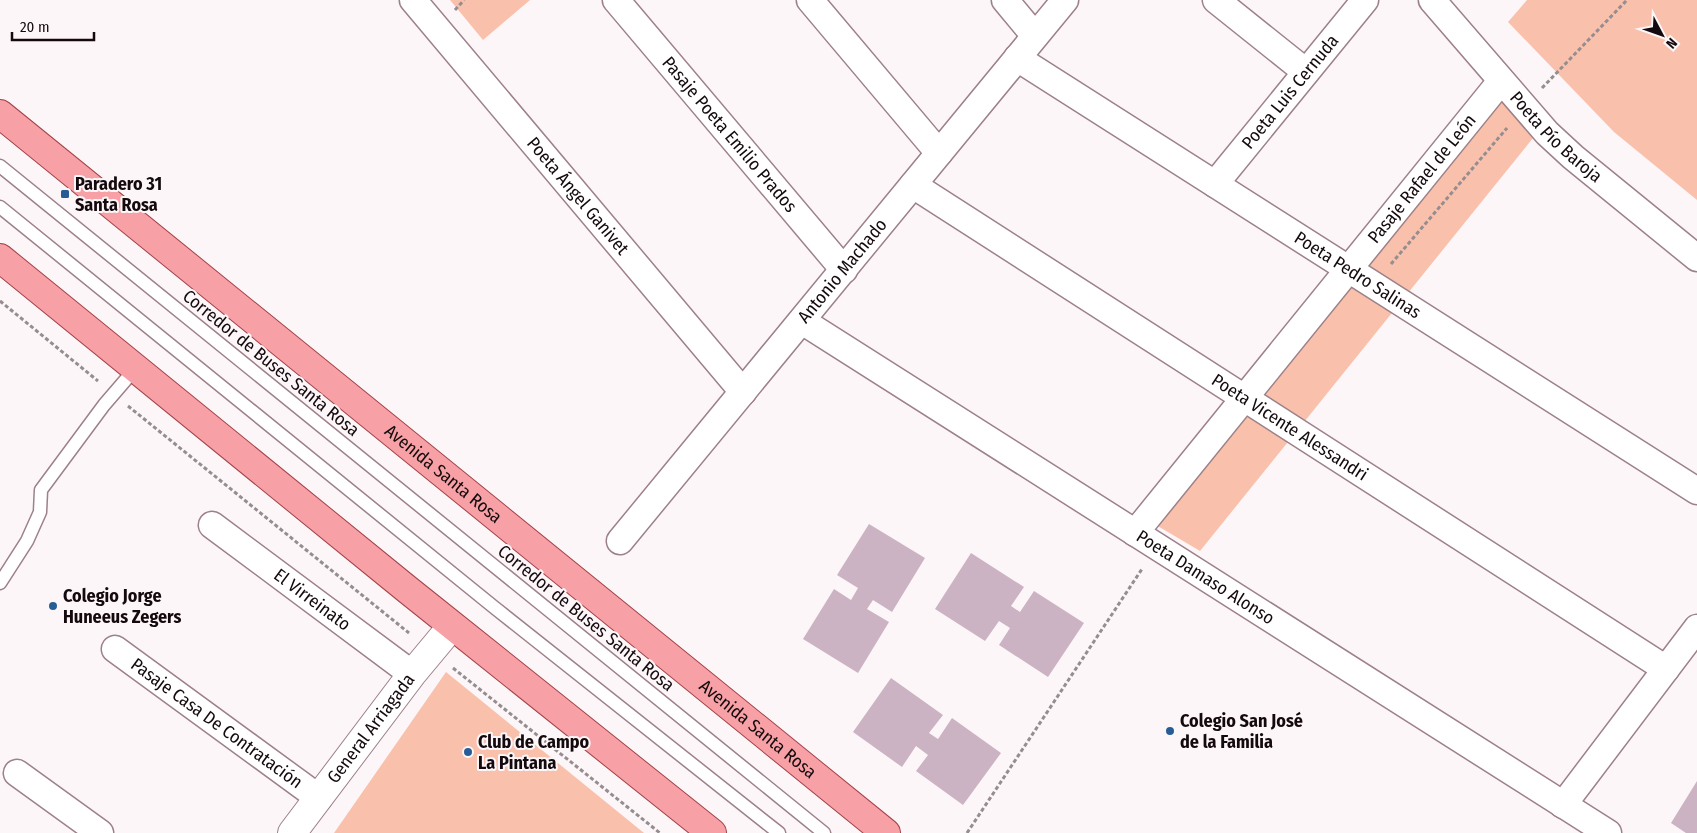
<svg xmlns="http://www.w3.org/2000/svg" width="1697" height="833" font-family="'Fira Sans Condensed',sans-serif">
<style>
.green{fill:#f9c1ac}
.building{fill:#ccb3c4}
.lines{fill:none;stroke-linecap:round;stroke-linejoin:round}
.service-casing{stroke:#9d8189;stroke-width:15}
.minor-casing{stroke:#9d8189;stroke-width:29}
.tertiary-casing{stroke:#9d8189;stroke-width:30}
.primary-casing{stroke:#a44349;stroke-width:30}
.path{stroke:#958d8f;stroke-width:3;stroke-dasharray:4 2.5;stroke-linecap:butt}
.service{stroke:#fff;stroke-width:12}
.minor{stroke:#fff;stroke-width:26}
.tertiary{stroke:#fff;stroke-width:28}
.primary{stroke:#f7a1a6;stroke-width:28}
.poi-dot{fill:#275d96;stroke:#fcf6f8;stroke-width:2}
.labels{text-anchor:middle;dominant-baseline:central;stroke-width:4;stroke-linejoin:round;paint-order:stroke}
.street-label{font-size:18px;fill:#140a0d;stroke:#fcf6f8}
.poi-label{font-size:18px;font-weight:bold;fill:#140a0d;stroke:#fcf6f8;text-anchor:start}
</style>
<rect width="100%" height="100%" fill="#fcf6f8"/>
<!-- green -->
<path class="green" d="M450,0H530L483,40Z
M1527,0H1697V200L1614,132L1508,22Z
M1501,101L1533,138L1200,551L1156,525Z
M446,672L644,833H334Z"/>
<!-- building -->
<path class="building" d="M869,524L925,558L892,612L873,600L867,609L889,622L858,673L803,639L834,589L851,600L858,588L837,575Z
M971,553L1024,587L1011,606L1020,612L1034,591L1084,623L1048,677L999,645L1010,628L999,621L985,641L935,609Z
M891,678L943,715L929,733L938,739L952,718L1001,753L963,805L916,771L928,755L916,746L902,767L853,732Z
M1697,781V833H1686L1671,823Z"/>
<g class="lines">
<!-- service casing -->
<g class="service-casing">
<path id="service" d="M0,166L824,833
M0,207L495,608L779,833
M0,583L27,541L40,512L41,490L104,405L135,369"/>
</g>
<!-- minor casing -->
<g class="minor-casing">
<g id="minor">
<path id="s1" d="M413,0L743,392"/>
<path id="s2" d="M616,0L844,270"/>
<path d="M810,0L939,153"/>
<path d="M1005,0L1035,36"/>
<path d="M1216,0L1306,72"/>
<path id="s3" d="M1432,0L1547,133L1573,157L1697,258"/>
<path id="s4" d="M1017,58L1697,491"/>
<path id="s5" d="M1215,184L1365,0"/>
<path id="s6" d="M913,185L1666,669"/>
<path id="s7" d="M802,321L1608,833"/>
<path id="s8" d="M212,525L412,674"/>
<path id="s9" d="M1135,533L1501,81"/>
<path id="s10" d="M620,541L1065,0"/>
<path id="s11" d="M115,649L319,798"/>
<path d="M17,773L100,833"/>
<path d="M1563,805L1697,628"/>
</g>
</g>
<!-- tertiary casing -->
<g class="tertiary-casing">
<g id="tertiary">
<path id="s12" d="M292,833L412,674L452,626"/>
</g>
</g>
<!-- primary casing -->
<g class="primary-casing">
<g id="primary">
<path id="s13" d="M0,114L886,833"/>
<path d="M0,258L408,590L712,833"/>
</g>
</g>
<!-- path -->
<path class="path" d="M455,10L464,0
M1542,88L1627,0
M1391,264L1507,128
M0,301L98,381
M128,406L409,633
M453,668L660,833
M967,833L1142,569"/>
<!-- service -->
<use href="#service" class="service"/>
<!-- minor -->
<use href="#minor" class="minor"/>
<!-- tertiary -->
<use href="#tertiary" class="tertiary"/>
<!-- primary -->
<use href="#primary" class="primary"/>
</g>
<!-- markers -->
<g class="poi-dot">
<rect x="60" y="189" width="10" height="10" rx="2.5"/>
<circle cx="53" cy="606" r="5"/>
<circle cx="1170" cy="731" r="5"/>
<circle cx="468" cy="752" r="5"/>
</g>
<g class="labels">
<!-- street labels -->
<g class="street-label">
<text stroke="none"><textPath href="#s5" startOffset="119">Poeta Luis Cernuda</textPath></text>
<text stroke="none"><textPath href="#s2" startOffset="176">Pasaje Poeta Emilio Prados</textPath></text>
<text stroke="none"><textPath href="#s3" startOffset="185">Poeta Pío Baroja</textPath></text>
<text stroke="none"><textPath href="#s9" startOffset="456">Pasaje Rafael de León</textPath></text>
<text stroke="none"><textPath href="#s1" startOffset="256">Poeta Ángel Ganivet</textPath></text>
<text stroke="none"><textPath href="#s10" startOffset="350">Antonio Machado</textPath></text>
<text stroke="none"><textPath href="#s4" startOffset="404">Poeta Pedro Salinas</textPath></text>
<text transform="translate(271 363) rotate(39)">Corredor de Buses Santa Rosa</text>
<text stroke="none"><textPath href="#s6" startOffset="448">Poeta Vicente Alessandri</textPath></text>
<text stroke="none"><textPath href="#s13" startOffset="571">Avenida Santa Rosa</textPath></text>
<text stroke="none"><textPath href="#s7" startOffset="478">Poeta Damaso Alonso</textPath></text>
<text stroke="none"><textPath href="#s8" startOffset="125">El Virreinato</textPath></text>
<text transform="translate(586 618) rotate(39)">Corredor de Buses Santa Rosa</text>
<text stroke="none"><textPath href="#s11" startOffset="126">Pasaje Casa De Contratación</textPath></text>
<text stroke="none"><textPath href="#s12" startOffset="131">General Arriagada</textPath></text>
<text stroke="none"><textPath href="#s13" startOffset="976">Avenida Santa Rosa</textPath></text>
</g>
<!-- poi labels -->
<g class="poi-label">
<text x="75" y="184">Paradero 31<tspan x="75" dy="21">Santa Rosa</tspan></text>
<text x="63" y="596">Colegio Jorge<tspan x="63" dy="21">Huneeus Zegers</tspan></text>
<text x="1180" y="721">Colegio San José<tspan x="1180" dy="21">de la Familia</tspan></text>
<text x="478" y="742">Club de Campo<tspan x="478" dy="21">La Pintana</tspan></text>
</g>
</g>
<!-- north arrow -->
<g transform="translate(1662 35) rotate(131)" stroke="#fcf6f8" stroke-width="4" paint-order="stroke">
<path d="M0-4L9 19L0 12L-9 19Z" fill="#140a0d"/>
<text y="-8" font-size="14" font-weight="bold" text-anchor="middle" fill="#140a0d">N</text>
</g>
<!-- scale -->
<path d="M12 32v8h82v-8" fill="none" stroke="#140a0d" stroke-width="2.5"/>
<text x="20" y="32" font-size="15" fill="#140a0d" stroke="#fcf6f8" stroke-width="4" paint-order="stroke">20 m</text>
</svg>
